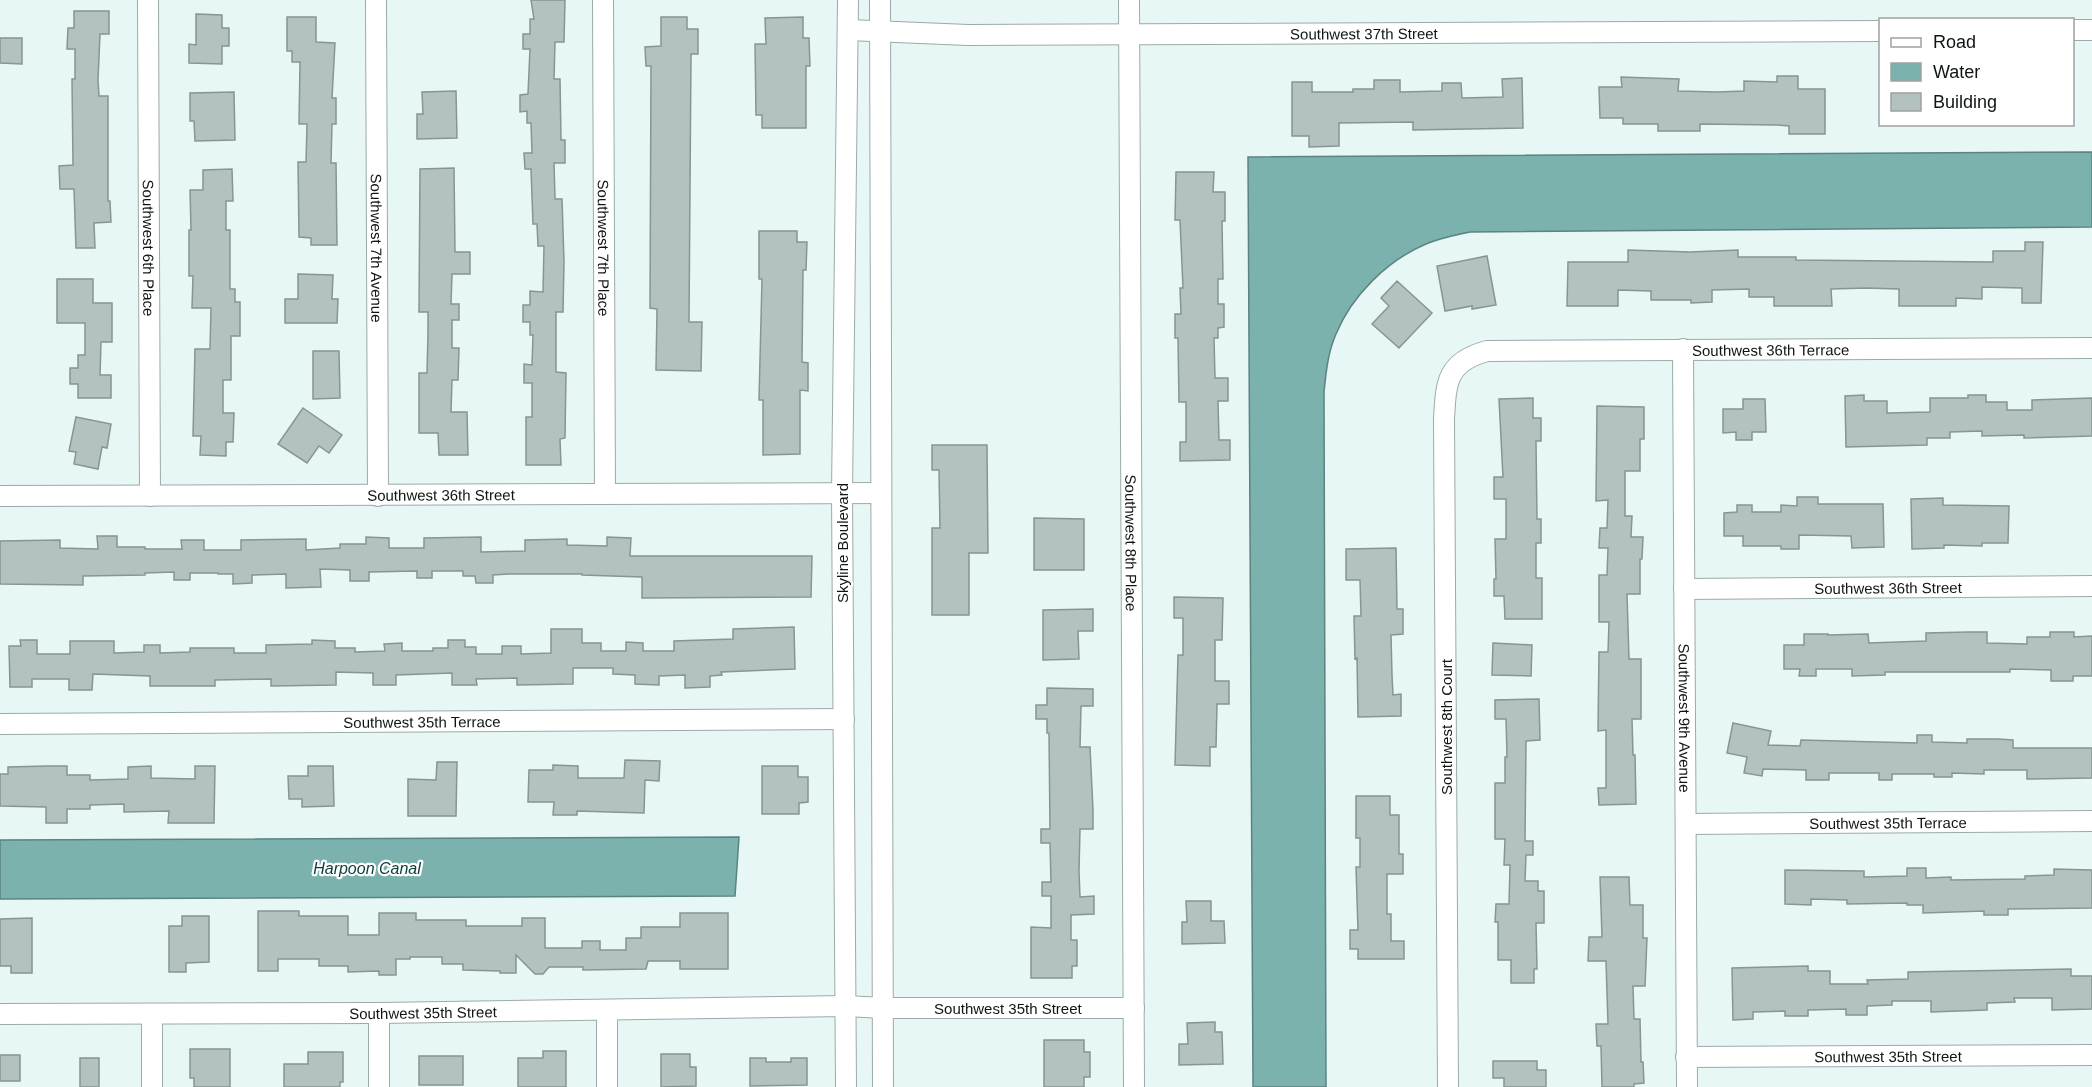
<svg xmlns="http://www.w3.org/2000/svg" width="2092" height="1087" font-family="Helvetica,sans-serif">
<style>
.water{fill:#7bb2ae;stroke:#5b8380;stroke-width:1.5}
.building{fill:#b3c2c0;stroke:#879594;stroke-width:1.5}
.lines{fill:none;stroke-linecap:round;stroke-linejoin:round}
.minor-casing{stroke:#9caaa9;stroke-width:22}
.minor{stroke:#fff;stroke-width:20}
.labels{text-anchor:middle;dominant-baseline:central;stroke-width:4.5;stroke-linejoin:round;paint-order:stroke}
.street-label{font-size:15px;fill:#0f1514;stroke:#fff}
.water-label{font-size:16px;font-style:italic;fill:#083e3b;stroke:#fff}
</style>
<rect width="100%" height="100%" fill="#e7f7f5"/>
<!-- water -->
<path class="water" d="M2092,152V227L1470,232C1455,235 1440,238 1426,244C1388,260 1352,295 1336,334C1328,352 1326,372 1324,392L1326,1087H1253L1248,157Z
M739,837L735,896L0,899V840Z"/>
<!-- building -->
<path class="building" d="M531,0H565L564,42H555L554,79H560L561,140H565V163H554L555,199H562L564,262L563,312H556V372L566,373L565,438L560,439L561,465H526V417H532V383H524V364L532,365L533,335H530V322H523V305H530V291L543,292L544,246H538L537,224H533L531,169H525L524,153H532L531,123H527V111L520,112V95L528,94L530,49H523V34H530V19H534Z
M74,11H109V34H100L98,80L99,96H108V201H110L111,222L94,223L95,248H76L74,189H60L59,166L73,165L72,79H75V49H67L68,28H74Z
M196,14L222,15V28H229V46H222V64L189,63V44L196,45Z
M287,17H316V42L335,43L332,98H336V124H332L331,163H336L337,245H311V238L299,237L298,162H306L307,124H299L300,62H292V51H287Z
M661,17H687V29H698V54H691L689,322H702L701,371L656,370L657,309L650,308L651,66H646L645,47L661,46Z
M803,17V38H809L810,66H806V128H762V115H756L755,44H766L765,18Z
M0,38H22V64L0,63Z
M1777,76H1798V89H1825V134H1789V126L1777,125L1700,124V131H1658V124H1623V118H1600L1599,87H1622L1621,77L1679,79L1678,91L1718,92L1744,91V81L1777,82Z
M1522,78L1523,128L1413,130V122L1339,123V146L1309,147V136H1292V82H1312V92H1353V89H1374V80H1400V92L1442,91V83H1461L1462,98L1503,97L1502,79Z
M456,91L457,138L417,139V114H423L422,92Z
M234,92L235,140L195,141L194,121H190V93Z
M454,168L455,252H470V274H452L451,304H459V320H452V348H459L458,380H452L451,412H467L468,455H439L438,433H419V373H427L428,333V312H419L420,169Z
M232,169L233,201H226V230H230V289H235V302H240V336H231V380H223V413H234L233,442H226V456L200,455L201,436H193L195,349H210L211,308H192L193,276H189V230H191L190,190H203V170Z
M1176,172H1214L1213,192H1225V221H1222L1223,279H1218V304H1224V327L1218,328V338H1214L1215,378H1228V401H1218L1219,440H1230V460L1180,461V442H1186V402H1179L1178,338H1175V314H1181L1180,288H1183L1180,220H1175Z
M759,231H797V242H807L806,270H803L802,362L808,363V391L800,390V454L763,455V400H759L762,279H759Z
M2025,242H2043L2041,303H2022V288L1982,287V299L1956,298V306H1899V289L1866,288L1831,289L1832,306H1774V297H1749V289L1712,290V302L1691,303V300H1651V291L1618,290V306H1567L1568,262H1628V250L1690,252L1738,250V257H1796V260L1993,262V251H2025Z
M1487,256L1496,305L1472,309V306L1445,311L1437,266Z
M298,274L333,275L332,299H338L337,323H285V299H298Z
M57,279H93V303H112V342H101L100,375H111V398H78V384H70V368H78V355H85V323H57Z
M1397,281L1432,313L1399,348L1372,324L1389,306L1381,298Z
M313,351H339L340,398L313,399Z
M1864,395V401H1887V413L1930,412V398H1968V395H1986V402H2007V410H2032V400L2092,398V436L2024,438V435L1982,436V431L1950,432V438H1927V445L1846,447L1845,396Z
M1533,398V418H1541V441H1536L1537,519H1541V543H1536V578H1542V619H1505L1504,596H1494V579H1496L1495,539H1506V499H1494V477H1503L1499,399Z
M1743,399H1765L1766,432H1752V440H1736V432L1723,433V409H1743Z
M1597,406L1644,407V439H1640V471H1625V516H1632L1631,537H1643L1642,559H1640V594H1627L1629,659H1641V719H1632L1633,755H1635L1636,804L1599,805L1598,788H1606V730L1598,731L1599,652H1608L1609,622H1599V575H1607L1608,548H1599L1600,528H1607L1608,500L1596,501Z
M303,408L342,435L329,453L319,446L307,463L278,444Z
M76,417L111,424L107,448L102,447L98,469L74,464L76,452L69,451Z
M932,445H987L988,553H969V615H932V528H940L939,470H932Z
M1797,497H1818V504H1883L1884,547L1852,548L1851,536L1799,535V549H1781V546H1743V536H1724V513L1737,512V505H1752V512H1781V505L1797,506Z
M1943,498V505L2009,506L2008,543H1982V546L1944,545V548L1912,549L1911,499Z
M1034,518L1084,519V570H1034Z
M97,536H117V547H145V549H182L181,540H204V550H241V540L306,539V550L340,548V544H366V537L389,538V548H424V538L481,537V552L525,551V540L567,539V545L607,546V537L631,538L630,556H812L811,597L642,598V577L582,575V574H508L493,575V583H476L475,576H463V571H432V578H417V571L369,572V581H350V570L320,569L321,587L286,588V574L252,575V583L233,584V574H218V573H190V580H174V572L145,573V575L83,576V585L0,584V541L60,540V548L98,549Z
M1396,548L1397,609H1403V634L1391,635L1392,675L1393,695L1401,694V716L1358,717L1357,658L1355,659L1354,616H1361L1360,580H1346V549Z
M1174,597L1223,598L1222,640H1215V681H1229V704H1217L1216,747H1210V766L1175,765L1178,655H1183V618H1174Z
M1093,609V631H1078L1079,659L1043,660V610Z
M794,627L795,669L721,672L722,675L710,676V687L685,688V675L659,676V685L635,684V675L613,674V668H573V684L517,685V678L476,679L477,685H452V673L396,675V685H373V673L336,672V685L271,686V679L215,680V686H150V676L93,674L92,690H69V679H32V687H10L9,646H21L20,640H37V654H70V641H114V653L144,652V645H160V653L190,652V648H234V653H266V645L312,644V640L335,641V648H355V652L385,651L384,644L402,643V651H433V648H448V640H465V647H476V654H502V646H521V654L551,653V629H582V643H601V651H626V642L643,643V651H674V641L733,639V629Z
M1968,632H1987V643L2027,644V637H2050V632H2074V637L2092,636V676H2073V681H2051V670L2010,669V672H1885V675L1852,676V669H1816V676H1799L1800,669H1784V645H1804V634H1828V635L1868,634L1869,643L1926,641V633Z
M1493,643L1532,645L1531,676L1492,675Z
M1047,688L1093,689V706H1081L1080,747H1090L1093,810V829H1080L1079,871L1080,897L1094,896V914L1071,915V940H1077V966H1072V978H1031V927L1051,928V896H1042V882H1051L1050,843H1041V829H1050L1049,733H1047V719H1036V705H1047Z
M1539,699L1540,740L1526,741L1525,841H1533V855H1526L1525,881H1538V891H1544V923H1536L1537,969H1534V983H1511V960H1498V922H1495L1496,904H1509L1510,865H1504L1505,839H1495V783H1505V757H1507L1506,719H1495V700Z
M1733,723L1771,731L1768,745L1800,746L1801,740L1917,743V735H1932V742L1967,743V739H1998L2013,740V748H2092V778L2027,779V770H1984V774L1952,773V777H1934V774H1892V780H1879V773H1829V780H1806V770L1763,769L1762,776L1744,773L1747,757L1727,753Z
M625,760L660,761L659,781L645,780L644,813L577,811V815H553L554,802H528L529,770H553V765L578,766V778H624Z
M437,762H457L456,816H408V779L436,780Z
M47,766H67V775H90V780L128,779V767L151,766V778L195,779V766H215L214,823H168L169,811L124,812V804L90,805V809H67V823H46V807L0,806V774H8V767Z
M308,766H333L334,806L302,807V799H289L288,776H308Z
M762,766H798V777H808V802L799,803V814H762Z
M1356,796H1390V815H1399V854H1403V874H1387V914H1391V941H1404V959H1358V949H1350V930H1358L1356,867H1360V838H1356Z
M1907,868H1926V878L1951,877V880L2025,879V876L2054,875V869L2092,870V908L2008,909V915H1984V911L1923,913V905H1907V903L1847,904V900L1811,899V905L1785,904V870L1864,871V877L1907,876Z
M1600,877H1629L1630,905H1643V938H1647L1645,986H1633L1634,1019H1640L1641,1062H1643L1644,1083L1634,1084V1087H1602L1601,1046H1597L1596,1024H1608L1606,961H1588L1589,937H1602Z
M1186,901H1211V921H1224L1225,943L1182,944V922H1187Z
M258,911H299V916H348V935H379V913H416V920H466V926H522V918H545V948H582V941H600V950H626V938H641V927H680V913H728V969H680V961H648L646,969L583,970V967H549L543,974H535L516,955V973H500V971L463,970V964H442V957H410V959H396V975H379V971L348,972V966H319V959H278V971H258Z
M182,916H209V962L186,963V972H169V926H182Z
M32,918V973H11V966H0V919Z
M1808,966V971H1830V984H1868L1867,980L1908,979V972L2071,969V976H2092V1009L2052,1010V998H2014L2015,1002L1987,1003V1010L1931,1012V1001H1892V1005L1867,1006V1015H1846V1009L1808,1010V1016H1785V1011L1753,1012V1019L1733,1020L1732,968Z
M1215,1022V1032H1222L1223,1064L1179,1065V1044H1188L1187,1023Z
M1044,1040H1084V1052H1090V1077H1084V1087H1044Z
M190,1049H230V1087H194V1078H190Z
M543,1051H566V1087H518V1058H543Z
M308,1052H343V1082H340V1087H284V1064H308Z
M661,1054H690V1067H696V1086L661,1087Z
M0,1055H20V1081H0Z
M419,1056H463V1085H419Z
M80,1058H99V1087H80Z
M750,1058H766V1062H791V1058H807V1085L750,1086Z
M1493,1061H1537V1070H1546V1087H1504V1078H1493Z"/>
<g class="lines">
<!-- minor casing -->
<g class="minor-casing">
<g id="minor">
<path id="s1" d="M148,0L150,496"/>
<path id="s2" d="M376,0L378,496"/>
<path id="s3" d="M603,0L605,494"/>
<path d="M880,0L883,1087"/>
<path id="s4" d="M1129,0L1134,1087"/>
<path id="s5" d="M848,30L968,35L1880,31"/>
<path d="M2072,30H2092"/>
<path id="s6" d="M1683,349L1687,1087"/>
<path id="s7" d="M0,496L881,493"/>
<path id="s8" d="M1684,589L2092,586"/>
<path id="s9" d="M0,724L844,719"/>
<path id="s10" d="M1686,824L2092,821"/>
<path d="M607,1010V1087"/>
<path id="s11" d="M0,1014L379,1013L846,1006L883,1008H1134"/>
<path id="s12" d="M1686,1057L2092,1055"/>
<path d="M152,1087V1014"/>
<path d="M379,1087V1013"/>
<path d="M846,1087L842,493L848,0"/>
<path id="s13" d="M1448,1087L1444,419C1446,381 1447,362 1487,351L2092,348"/>
</g>
</g>
<!-- minor -->
<use href="#minor" class="minor"/>
</g>
<g class="labels">
<!-- street labels -->
<g class="street-label">
<text stroke="none"><textPath href="#s5" startOffset="516">Southwest 37th Street</textPath></text>
<text stroke="none"><textPath href="#s3" startOffset="248">Southwest 7th Place</textPath></text>
<text stroke="none"><textPath href="#s1" startOffset="248">Southwest 6th Place</textPath></text>
<text stroke="none"><textPath href="#s2" startOffset="248">Southwest 7th Avenue</textPath></text>
<text stroke="none"><textPath href="#s13" startOffset="1041">Southwest 36th Terrace</textPath></text>
<text stroke="none"><textPath href="#s7" startOffset="441">Southwest 36th Street</textPath></text>
<text transform="translate(842 543) rotate(-90)">Skyline Boulevard</text>
<text stroke="none"><textPath href="#s4" startOffset="543">Southwest 8th Place</textPath></text>
<text stroke="none"><textPath href="#s8" startOffset="204">Southwest 36th Street</textPath></text>
<text stroke="none"><textPath href="#s6" startOffset="369">Southwest 9th Avenue</textPath></text>
<text stroke="none"><textPath href="#s9" startOffset="422">Southwest 35th Terrace</textPath></text>
<text transform="translate(1446 727) rotate(-90)">Southwest 8th Court</text>
<text stroke="none"><textPath href="#s10" startOffset="202">Southwest 35th Terrace</textPath></text>
<text stroke="none"><textPath href="#s11" startOffset="1008">Southwest 35th Street</textPath></text>
<text stroke="none"><textPath href="#s11" startOffset="423">Southwest 35th Street</textPath></text>
<text stroke="none"><textPath href="#s12" startOffset="202">Southwest 35th Street</textPath></text>
</g>
<!-- water labels -->
<g class="water-label">
<text x="367" y="868">Harpoon Canal</text>
</g>
</g>
<!-- legend -->
<rect x="1879" y="18" width="195" height="108" fill="#ffffff" stroke="#9fa1a1" stroke-width="1.5"/>
<rect x="1891" y="38" width="30" height="9" fill="#ffffff" stroke="#9fa1a1" stroke-width="1.5"/>
<text x="1933" y="48" font-size="18" fill="#0f1514">Road</text>
<rect x="1891" y="63" width="30" height="18" fill="#7bb2ae" stroke="#9fa1a1" stroke-width="1.5"/>
<text x="1933" y="78" font-size="18" fill="#0f1514">Water</text>
<rect x="1891" y="93" width="30" height="18" fill="#b3c2c0" stroke="#9fa1a1" stroke-width="1.5"/>
<text x="1933" y="108" font-size="18" fill="#0f1514">Building</text>
</svg>
